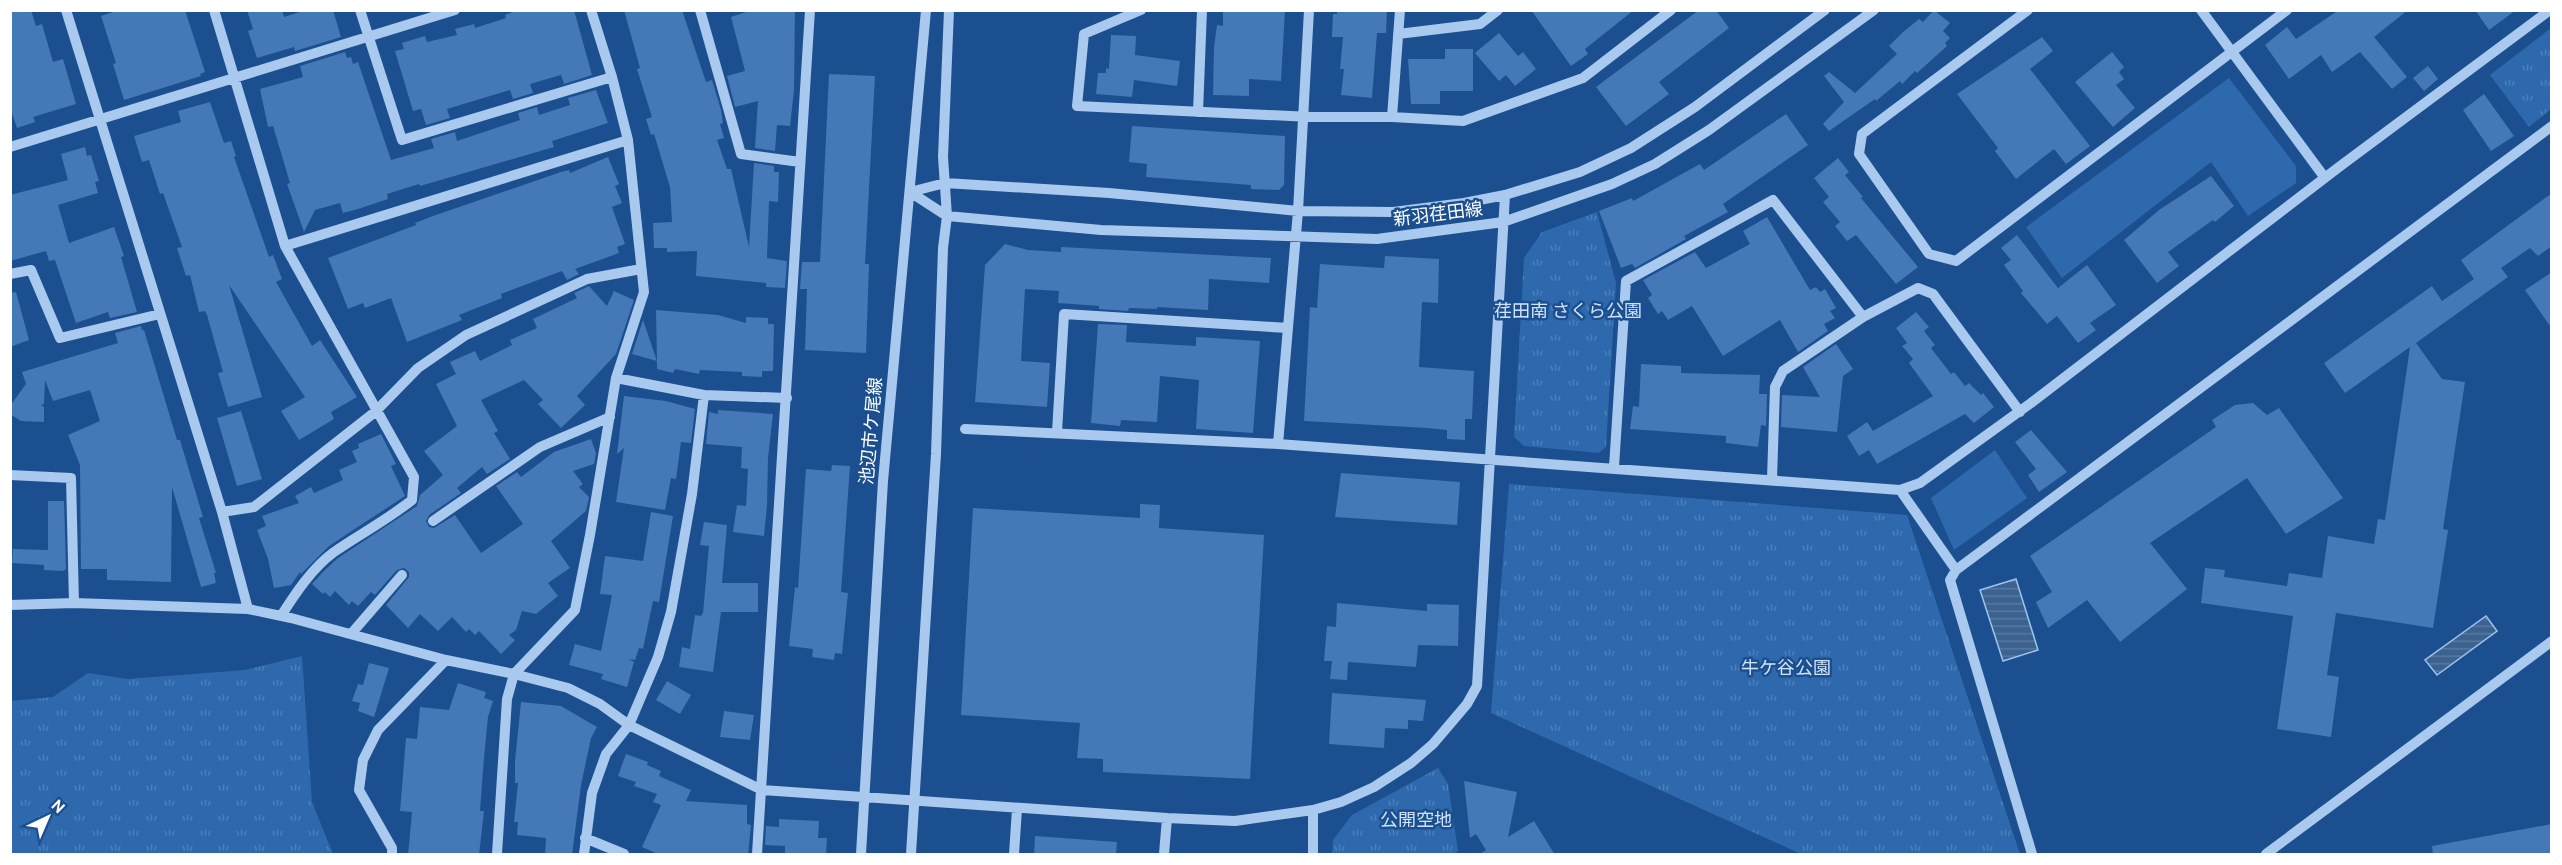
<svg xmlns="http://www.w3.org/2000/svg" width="2562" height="865" font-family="Cabin,'Noto Sans JP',sans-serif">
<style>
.grass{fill:#2e69ad}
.park{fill:url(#park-tufts)}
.water{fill:url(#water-rules);stroke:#9cc4f0;stroke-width:1.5}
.building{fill:#4478b7}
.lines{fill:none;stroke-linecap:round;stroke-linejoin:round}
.minor{stroke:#a9c9ee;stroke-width:10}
.labels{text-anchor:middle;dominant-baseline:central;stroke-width:5;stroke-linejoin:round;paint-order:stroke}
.street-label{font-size:18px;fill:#fff;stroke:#1b4f8f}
.park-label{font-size:18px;fill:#cfe3fa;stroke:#1b4f8f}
</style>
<defs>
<pattern id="park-tufts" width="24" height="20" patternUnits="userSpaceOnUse" patternTransform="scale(1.5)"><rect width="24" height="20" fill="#2e69ad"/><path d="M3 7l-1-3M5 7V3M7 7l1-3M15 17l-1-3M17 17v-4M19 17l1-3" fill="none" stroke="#4d80b9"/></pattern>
<pattern id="water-rules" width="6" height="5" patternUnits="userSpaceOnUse" patternTransform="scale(1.5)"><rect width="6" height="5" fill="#3c6290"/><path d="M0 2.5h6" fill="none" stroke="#597aa1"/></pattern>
</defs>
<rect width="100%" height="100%" fill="#1b4f8f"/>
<!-- grass -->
<path class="grass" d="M2229,78L2296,166V183L2248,216L2211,162L2062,278L2026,227Z
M1995,450L2027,498L1954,550L1931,498Z"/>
<!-- park -->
<path class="park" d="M2551,28V109L2529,127L2490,75Z
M1597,212L1616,283L1606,447L1599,453L1524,446L1514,437L1524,258L1542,232Z
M1509,484L1907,515L2020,854H1801L1491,713Z
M302,656L312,802L333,854H11V701L53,697L88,673L128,679L245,670Z
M1438,768L1448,784L1458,851L1453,854H1332L1333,840L1352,815Z"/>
<!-- water -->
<path class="water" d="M2016,579L2038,650L2003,661L1980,590Z
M2486,616L2497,631L2437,675L2425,660Z"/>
<!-- building -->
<path class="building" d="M10,10H31L36,26L42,24L53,62L63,59L76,104L33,117L35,122L17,128L10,107Z
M119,10H185L205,72L200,74L201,76L124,100L113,64L116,63L101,16Z
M247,10H282L284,17L306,10H333L341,37L295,51L294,47L257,58L248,31L253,29Z
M518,10H574L592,75L564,84L561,75L530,84L533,93L513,99L510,90L447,109L450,118L426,125L421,109L413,111L395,51L404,49L402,43L425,36L427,42L457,35L455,29L474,24L475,28L506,18L505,15Z
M624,10H682L706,82L712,80L721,110L723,123L720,124L724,138L717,140L727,169H731L749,247L754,163L774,166V172H779L778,202L769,201L767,258L787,261L785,288L766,287V283L696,276L697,251L667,252V248H654L653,223L672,222L670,187L654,134L651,135L646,119L652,117L637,69L640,68Z
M752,10H795L794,90L790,126L777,125L775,151L755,148L758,101L735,107L727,76L745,71L731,17Z
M1223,10H1285L1281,81L1249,79V96L1213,95L1214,47L1217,25L1223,26Z
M1337,10H1387L1386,33H1377L1372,98L1341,95L1344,69H1340L1343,37H1332L1333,14H1337Z
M1531,10H1634L1585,49L1588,54L1571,66Z
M1699,10H1716L1729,28L1659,82L1669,94L1626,126L1596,87Z
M1934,10L1950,23L1943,31L1950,38L1945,43L1947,46L1917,73L1915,71L1902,84L1900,81L1876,101L1875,99L1829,131L1823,124L1844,102L1824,76L1829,72L1855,93L1897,54L1889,46L1903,32L1919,19L1923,22Z
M2339,10H2408L2374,37L2407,77L2392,89L2360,52L2332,72L2321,55L2289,79L2265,45L2287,27L2296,39Z
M2475,10H2516L2489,30Z
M1499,33L1518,56L1523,52L1536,69L1515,86L1506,75L1499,81L1475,53Z
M1111,35L1136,36L1135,55L1180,61L1177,86L1134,80L1132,97L1096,94L1098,73H1106V68L1109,69Z
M2042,37L2053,51L2030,69L2090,146L2066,164L2054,149L2016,179L1995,151L1998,148L1957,94Z
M1445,49H1473V91H1440V104H1411L1408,59H1445Z
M345,52L347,58L351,57L353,64L358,62L391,160L434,148L431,139L455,132L457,141L520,120L518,113L537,107L539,115L570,105L568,98L596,90L608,123L552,141L554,147L420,186L419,184L387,194L388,199L358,209L343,213L340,203L315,210L304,232L287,184L290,183L273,126L268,127L260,89L303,77L300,66Z
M2112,52L2124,67L2119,72L2124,79L2116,85L2135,108L2113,127L2075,82Z
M2428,66L2438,79L2424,91L2413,78Z
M829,74L875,76L865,264H869L866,353L805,350L807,289H800L802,262H820Z
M2484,94L2514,136L2491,151L2463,110Z
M210,102L224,143L231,141L236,156L234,157L269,257L273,255L282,279L276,282L312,346L320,340L357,397L331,412L334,419L299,440L281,411L305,397L229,285L262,397L228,407L218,373L223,372L207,315L205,311L199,312L190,275L186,276L177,248L182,247L163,193L160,194L149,160L142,162L134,136L181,122L178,111Z
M1786,114L1808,145L1723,204L1728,212L1684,236L1686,239L1635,268L1632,264L1621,268L1599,211L1632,198L1633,201L1700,164L1704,170Z
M1132,126L1285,136L1284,185L1279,190L1251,189V185L1146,177L1147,164L1129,162Z
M85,147L87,156L91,155L99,181L95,182L98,193L58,205L69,243L114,227L124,256L121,257L137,312L110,318L108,312L76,323L55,260L49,261L46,251L10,261V195L68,180L61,154Z
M608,157L619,184L615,186L622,203L612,207L625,244L617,247L619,253L575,269L579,274L567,280L562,271L501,294L502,298L459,315L462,320L407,342L391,298L365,308L363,303L348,309L328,258L416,225L415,223L433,216L561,172L569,170L570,173Z
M1838,158L1849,172L1845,175L1863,197L1861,198L1918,267L1896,284L1856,235L1847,241L1835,226L1840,222L1823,202L1829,197L1814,178Z
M2211,176L2234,206L2215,222L2213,220L2168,252L2179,266L2157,283L2124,240L2159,210Z
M2552,193V246L2538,256L2530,248L2501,268L2508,277L2416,343L2442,379L2465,382L2443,529L2448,530L2433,628L2336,613L2327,675L2339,677L2331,737L2277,729L2293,616L2201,603L2205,568L2225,570L2224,577L2287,586L2289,573L2322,578L2328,536L2374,544L2378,519L2385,520L2410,347L2345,393L2324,363L2432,286L2442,301L2474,279L2461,260Z
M1767,217L1810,290L1816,287L1820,292L1825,289L1836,308L1830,311L1835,318L1824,324L1828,331L1798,352L1780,320L1723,356L1692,306L1668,320L1662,311L1658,314L1648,298L1652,295L1643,280L1695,252L1706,268L1750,244L1743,231Z
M2017,235L2058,288L2087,265L2116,305L2090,323L2096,330L2078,343L2057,316L2047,324L2021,293L2023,291L2004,265L2011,260L2001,248Z
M1005,244L1028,250L1061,252V247L1271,258L1269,283L1209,279L1208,310L1157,307V309L1129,308L1128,311L1099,309V306L1058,303L1059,291L1025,289L1021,361L1050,363L1047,407L975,402L985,265Z
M1385,256L1439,259L1438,303L1422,302L1419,367L1474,371L1472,419H1465V440L1447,439V430L1427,428L1304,421L1310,307L1317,308L1320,264L1384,268Z
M2552,272V329L2525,290Z
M589,286L607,306L614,291L634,300L616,354L577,396L585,405L561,428L538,404L543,400L524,380L481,400L498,431L494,433L510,459L487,474L482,467L457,488L461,493L429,515L426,521L429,527L434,528L455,515L481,553L523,524L496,486L517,472L521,477L554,452L591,439L596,453L594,464L573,471L583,484L579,487L589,497L586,511L551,541L570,568L548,583L558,596L536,614L522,611L516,630L509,635L515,640L501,654L479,631L475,635L469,629L466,632L452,617L438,631L420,614L408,628L386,605L409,577V572L404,568L397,570L375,595L371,592L358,606L352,601L349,605L335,591L330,597L325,592L323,594L312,584L324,571L338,558L417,506L420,495L443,475L424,451L457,426L436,384L456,374L450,362L475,351L480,361L512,345L510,340L537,328L533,319L577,298L574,293Z
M16,292L29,340L10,347V293Z
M656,310L718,315L746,323V317L768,318V324H774L773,371H762V377L742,376V372L700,370L699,374L675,369L673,373L657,369V361L632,354L643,320L657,361Z
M1916,312L1929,327L1924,331L1935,345L1931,348L1951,374L1954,372L1965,386L1969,383L1981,395L1983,393L1994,407L1974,423L1965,414L1877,464L1869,450L1859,456L1847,436L1867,422L1873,431L1933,396L1909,363L1913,359L1902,346L1907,343L1896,328Z
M1098,324L1127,325L1126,342L1196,346V337L1260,341L1253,433L1196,429L1199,380L1160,376L1157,422L1121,420L1120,426L1091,423Z
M141,326L142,330H144L177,440H180L203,517L199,518L216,573H214L216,583L201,587L172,487L171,582L107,580V569H81L80,465L68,435L100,421L90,390L53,401L45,380L44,404L41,405L44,407V422L21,421L10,414V406L26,384L22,372L118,343L115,333Z
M1836,344L1853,369L1843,376L1837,432L1781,427L1782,395L1820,397L1803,367Z
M1641,364L1681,366V373L1760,375L1759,394H1767L1766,426L1761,425L1758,447L1726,443V436L1630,429L1633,406L1639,407Z
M624,396L666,401L695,409L691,443L681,442L676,479L671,478L665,510L616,502L624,448L617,454Z
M2253,403L2267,415L2279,408L2343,498L2286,534L2247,478L2150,543L2187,589L2120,642L2087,600L2048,628L2036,602L2052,592L2030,556L2216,427L2212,420L2235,405Z
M718,410L773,414L768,458L767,505L764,536L733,532L737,505L746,506L748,469L741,468L742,447L706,444L709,412L718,414Z
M241,411L262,479L237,486L217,418Z
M2031,430L2067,472L2039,492L2028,475L2036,469L2015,442Z
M381,434L396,464L391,466L405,496L329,546L301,574L300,572L291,585L274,588L268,559L257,530L266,526L262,516L299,503L295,496L311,487L314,493L343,480L339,470L357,462L352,451L359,448L358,444Z
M832,465L850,466L841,592L848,593L842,654L835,653L834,660L812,657L813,649L789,646L795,587L798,588L806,469L831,471Z
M1341,473L1460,482L1457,525L1335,517Z
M48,501H64L66,569L63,571L44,570V565L12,563L13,549L48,550Z
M1140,504L1160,505L1159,528L1264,535L1250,779L1103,772V759L1077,758L1080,723L961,715L973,508L1140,518Z
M651,512L673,516L659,602L653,601L643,649L639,648L635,660L629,659L634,662L627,687L601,679L603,674L569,665L575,644L601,651L612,595L600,594L605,556L643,561Z
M704,522L727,525L722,583H758V612H721L713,672L679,667L682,647L690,649L695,615L701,616L703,613L709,546L700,545Z
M1337,603L1427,611V604L1459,605L1458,646L1418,645L1416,667L1348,662L1347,680L1330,679L1332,661H1324L1327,626L1336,627Z
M369,663L389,668L374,717L358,711L360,703L352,701L358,684L363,685Z
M667,681L691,695L680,714L656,700Z
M458,683L486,692L484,698L493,701L488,717L484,758L480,811H484L479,855H408L412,812L400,811L406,738L417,739L420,707L449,710Z
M1332,693L1426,700L1423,721L1408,720V729L1385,728L1384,748L1329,744Z
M521,702L561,706L597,727L591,738L581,785L572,855H545L546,838L517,835L518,822H514L518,783H515V761Z
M724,711L754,715L750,740L720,737Z
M626,754L648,762L647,765L661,771L659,776L691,790L686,801L747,805V824L751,825L748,855H660L642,847L661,805L653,802L657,794L634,786L636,782L618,776Z
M1464,781L1517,792L1508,837L1534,821L1555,855H1479L1486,850L1476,834L1470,838Z
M779,819L819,821L818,838H827L826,855H785V846L765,845L766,826L779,827Z
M2552,824V855H2433L2432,846Z
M1035,836L1117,842L1116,855H1034Z"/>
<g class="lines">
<!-- minor -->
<path class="minor" d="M66,10L222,512L248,609
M214,10L285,246L414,477L412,500C387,520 360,534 334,552C312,568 295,594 281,616
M360,10L402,140L612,77
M700,10L741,154L800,162
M1141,10L1084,34L1077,106L1311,117H1392L1463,121L1583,78L1671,10
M2028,10L1862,134L1859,154L1929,254L1956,261L2287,10
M2201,10L2325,178
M1398,34L1480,24L1498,10
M1198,112L1202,10
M1392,117L1400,10
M10,147L455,10
M910,192L947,216L1101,230L1377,239L1503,222L1612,184L1655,164L1709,130L1874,10
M910,192L945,183L1109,193L1298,211L1393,212L1464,203L1505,195L1580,172L1631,148L1695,107L1825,10
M285,246L628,140
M10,274L31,270L60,338L160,314
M616,378L704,395L787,398
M965,429L1278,444L1900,490L1920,483L2031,403L2339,167L2550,10
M1057,432L1064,314L1288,328
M1278,444L1298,211L1309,10
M1614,467L1626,281L1773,200L1863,317
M10,475L71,478L74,603
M1772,479L1775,387L1783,371L1863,317L1918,288L1933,294L2020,412
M1900,490L1956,570L1950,580L2032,854
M222,512L254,507L375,412L418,368L466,335L587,279L641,269
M433,521L540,447L610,417
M1956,570L2552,126
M10,605L74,603L248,609L291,618L446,660L514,674L568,688L600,704L629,725L762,790L1167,818L1235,821L1313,810L1341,802L1374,787L1411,763L1433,744L1467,704L1477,686L1505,195
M351,634L402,575
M1313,810V854
M585,838L624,854
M392,854V848L359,790L363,760L378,730L446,660
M497,854L507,699L514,674L575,610L590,535L616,378L644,292L628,140L612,77L591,10
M584,854L592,793L606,754L629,725L658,657L671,612L692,494L704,395
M757,854L810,10
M861,854L883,481L926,10
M911,854L936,454L943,248L947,216L943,157L949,10
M1014,854L1017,809
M1164,854L1167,818
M2266,854L2552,641"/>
</g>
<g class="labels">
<!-- street labels -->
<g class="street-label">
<text transform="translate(1438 214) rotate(-7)">新羽荏田線</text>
<text transform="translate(871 431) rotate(-85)">池辺市ケ尾線</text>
</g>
<!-- park labels -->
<g class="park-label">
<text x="1568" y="311">荏田南 さくら公園</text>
<text x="1786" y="668">牛ケ谷公園</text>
<text x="1416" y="820">公開空地</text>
</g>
</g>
<!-- border -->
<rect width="2562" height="865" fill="none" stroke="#ffffff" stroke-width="24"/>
<!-- north arrow -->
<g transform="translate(48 817) rotate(44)" stroke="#1b4f8f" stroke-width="4.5" paint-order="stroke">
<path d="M0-4.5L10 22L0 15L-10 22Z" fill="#ffffff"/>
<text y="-9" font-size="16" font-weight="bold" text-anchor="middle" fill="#ffffff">N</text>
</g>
</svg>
